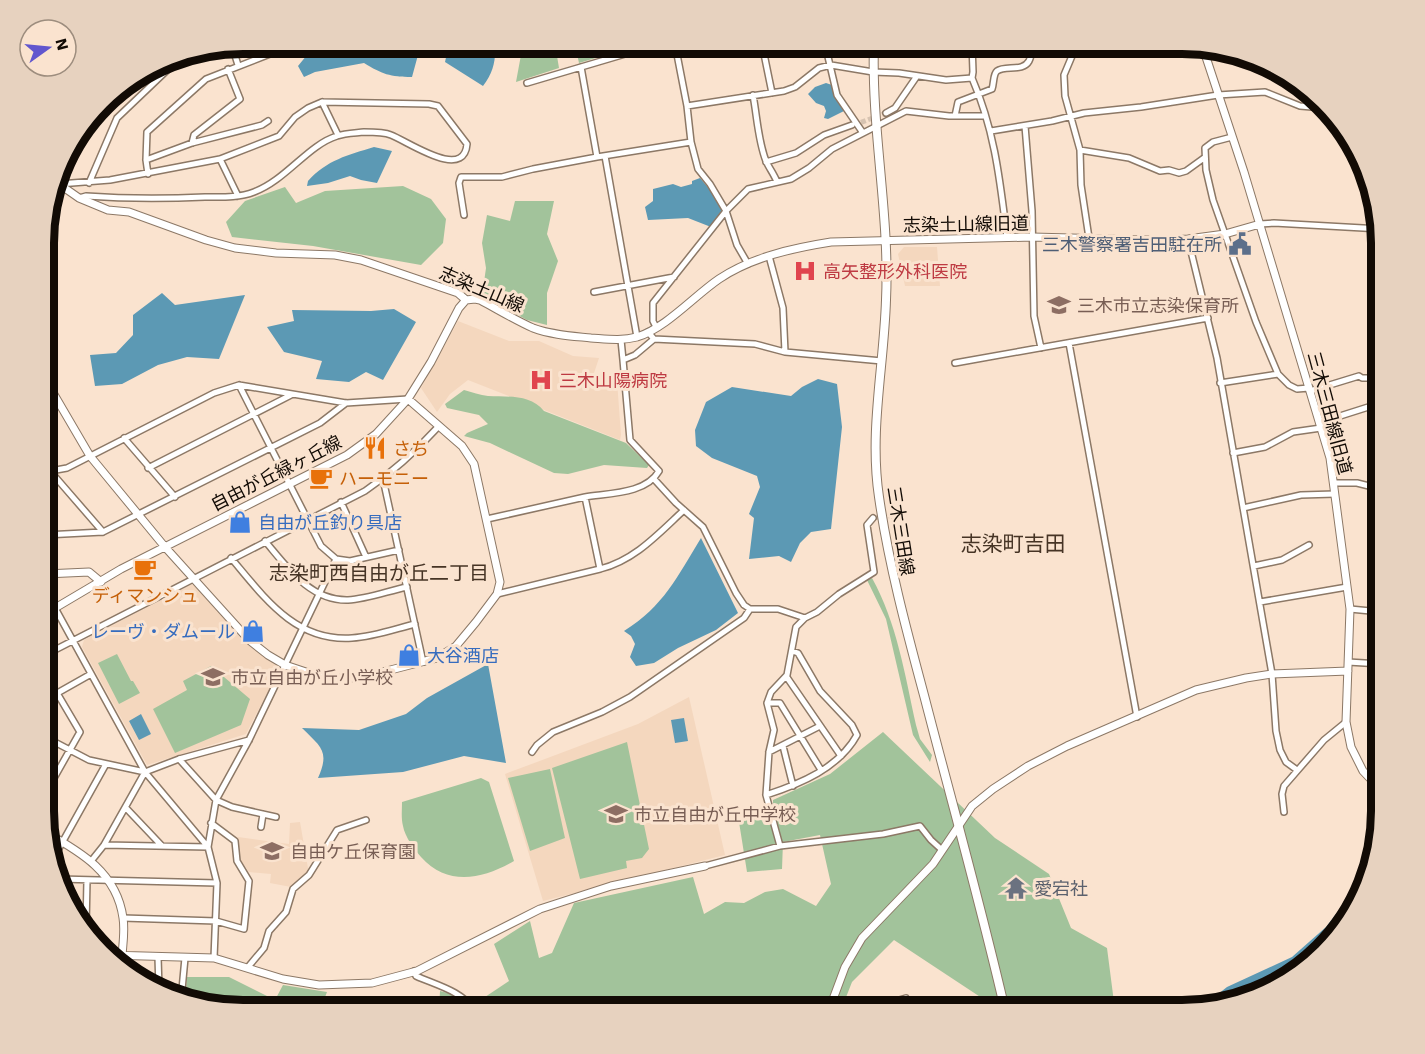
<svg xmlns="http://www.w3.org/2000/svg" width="1425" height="1054" font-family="'Work Sans','Noto Sans JP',sans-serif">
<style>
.built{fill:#f4d7be}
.green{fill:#a2c39b}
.water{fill:#5c99b4}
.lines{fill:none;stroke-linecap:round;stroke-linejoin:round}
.street-tunnel{stroke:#d7c3b1;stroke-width:5;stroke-dasharray:5 2.5;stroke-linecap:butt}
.street-casing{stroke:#8c7866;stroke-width:8}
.secondary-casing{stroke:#8c7866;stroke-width:9}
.primary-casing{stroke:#8c7866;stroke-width:10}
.street{stroke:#fff;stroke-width:5}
.secondary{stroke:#fff;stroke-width:7}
.primary{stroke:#fff;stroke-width:8}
.labels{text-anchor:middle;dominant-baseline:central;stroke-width:6;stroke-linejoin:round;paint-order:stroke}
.street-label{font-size:18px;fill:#120b05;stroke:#fae3cf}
.service-label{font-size:18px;fill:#4e5e75;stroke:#fae3cf;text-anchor:end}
.health-label{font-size:18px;fill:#be3a42;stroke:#fae3cf;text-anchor:start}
.education-label{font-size:18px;fill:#785e54;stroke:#fae3cf;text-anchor:start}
.food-label{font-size:18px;fill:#c56008;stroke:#fae3cf;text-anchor:start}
.shop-label{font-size:18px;fill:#366cbe;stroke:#fae3cf;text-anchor:start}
.worship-label{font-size:18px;fill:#5b616d;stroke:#fae3cf;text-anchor:start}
.neighbourhood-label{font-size:20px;fill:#463425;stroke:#fae3cf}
.quarter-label{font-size:21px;fill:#463425;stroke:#fae3cf}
.rim{fill:none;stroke:#120b05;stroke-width:8}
</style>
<rect width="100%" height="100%" fill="#fae3cf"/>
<!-- built -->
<path class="built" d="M904,247H937L940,286H905L898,254Z
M458,321L509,341H539L573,356L599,358L593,376L597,379L617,381L621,435L620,440L468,380L450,394L437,412L421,388Z
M196,584L242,640L280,668L246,734L147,765L82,647L84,640L190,585Z
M689,697L725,855L543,901L505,774L638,724Z
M300,822L309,874L291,887L270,883L271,874L249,872L240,859L238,837L289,844L290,823Z"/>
<!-- green -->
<path class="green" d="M523,44H642L579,63L575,45L556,50L559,68L516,82Z
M403,186L431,199L446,219L443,243L421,265L313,246L232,237L226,222L245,201L285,187L296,203L325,191Z
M515,201H554L547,234L558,261L547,293V325L527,320L482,296L486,268L482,243L487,215L510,221Z
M464,390C472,392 480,395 488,396C508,397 530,394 544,411L626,443L649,465L647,468L604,465L568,474L554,473L490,443L464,436L467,433L488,424L479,415L447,408L445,404Z
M872,578C897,623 905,675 916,725L920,739L932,755L930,762L913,735L886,619L867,580Z
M117,654L131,681H133L140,693L119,704L98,663Z
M211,666L250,699L241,725L175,753L153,709L187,690L183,681Z
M883,732L995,838L1049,874L1071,928L1107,948L1115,1010H1000L894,940L852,982L841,1010H439L440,991L479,1001L509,981L494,944L530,921L539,958L552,953L574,903L693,877L704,914L725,902L744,903L765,892L783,889L816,906L831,884L820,835L783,842L782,869L747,872L739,822L773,815V800L830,774Z
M627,742L649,849L642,858L626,861L627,868L580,879L552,768Z
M550,769L565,838L530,851L508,778Z
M481,778L489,782L514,861C483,879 448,887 421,857C414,849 405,837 403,826C401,818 402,810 402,802Z
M187,977H229L275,1000L283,985L327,992L320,1010H230L185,1001Z"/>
<!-- water -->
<path class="water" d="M312,44H421L412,77C390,77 382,74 364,63L315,72L304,77L298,66L307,55Z
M449,44H495C496,61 493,73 483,86L445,62Z
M826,83L832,85L835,97L844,111L828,119L824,118L826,111L824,106L816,103L808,94L815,87Z
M374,147L392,151L377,183L361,180L350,176L328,183L307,186L308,181C327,160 348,155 374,147Z
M700,178L711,191L722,210L711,227L688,218L648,220L645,207L653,201V189L673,184L681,187L692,184V181Z
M162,293L175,305L245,295L219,359L187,357L158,365L122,384L95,386L90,355L116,353L133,335V315Z
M394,309L416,322L383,380L366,372L349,382L316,379L322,361L284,352L267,327L294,321L292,310L371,311Z
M818,379L837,384L842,427L831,529L811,532L800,543L791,562L779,556L749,559L754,518L749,514L760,487L757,476L712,458L696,446L695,430L706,402L732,387L791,396L802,387Z
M701,538L738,613L716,630L678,648L654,663L636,666L630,657L635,644L631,636L624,631C664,606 677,577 701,538Z
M488,664L506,763L464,756L403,772L318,778C330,751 321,747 302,728L359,730L406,714L427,698Z
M141,714L151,734L139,740L129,721Z
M684,718L688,741L675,743L671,720Z
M1372,867L1371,875L1340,933L1270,990L1203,1006L1227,987L1292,957L1326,927Z"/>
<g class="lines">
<!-- street-tunnel -->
<path class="street-tunnel" d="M854,125L886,113
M873,518L894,515"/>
<!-- street casing -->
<g class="street-casing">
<path id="street" d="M675,44L687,106L691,142L698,169L710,184L726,211L737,245L748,264
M762,44L772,93
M825,44L837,95L863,133
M972,44L973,72L972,78C995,131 1000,181 1007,237
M1071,44L1072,56L1064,75L1065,96L1080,150L1081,185L1089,238
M232,46L238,65
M1071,46L1118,49L1137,44
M973,51L995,44
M677,54L733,44
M581,67L597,157
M527,83L659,44
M753,95C757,116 758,141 766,161C769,168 774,174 777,182
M322,102L338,135
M687,106L784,91L795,87L819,68L831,65L873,72L899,73L946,80L972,78
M886,113L895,108L917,76
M955,116L958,102L992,89C994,84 993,74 997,71C1005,65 1023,72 1029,61C1031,57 1032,51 1033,47L1038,44
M1025,126L1032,211L1034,316L1041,348
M991,131L1052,121L1084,113L1141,107L1218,95L1265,92L1300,106L1323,108
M1232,137L1213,142L1205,148L1206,170L1213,200L1256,322L1278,374L1289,385L1297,389L1309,388
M192,143L194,135L240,99L228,69
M1080,150L1129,158L1160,171L1169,170L1179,173L1186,171L1204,158
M605,156L637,337
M220,159L238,196
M146,160L192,143L262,125L268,121
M766,162L796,153L824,135L852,125
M148,174L146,160L147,132L206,79L270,54L272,44
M89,183L117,118L182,56
M79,198L86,196C126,199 165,199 205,197C221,197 239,198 254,192C286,180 308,145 337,136C345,133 356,133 364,132C373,132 384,132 391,135C409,142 464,181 467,144L438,106L429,104L322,102L308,108L295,117L279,136L220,159L110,180L59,184L94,116
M464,215L459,183L461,177H502L533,169L597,157L691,142
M1260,224L1274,223L1381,229
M1188,239L1217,358L1272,674L1276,731L1280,750L1286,762L1297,770
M769,256L783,308L785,352
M594,292L674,277
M656,327L653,321V303L726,211L748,189L791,179L809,168L832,149L906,111L949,116H984
M654,339L755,344L785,352L882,361
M621,340L623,360
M1069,343L1137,717
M1381,351L1379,394L1381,393
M955,363L1208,318
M1220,383L1278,374
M239,385L321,546L336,559L350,561L399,550
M1310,391L1359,376L1362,378H1380
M1319,421L1340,416L1381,403
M124,438L175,497
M1233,453L1265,447L1293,432L1321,428
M45,462L51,472L103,532
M148,468L291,395
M45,472L67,468L214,393L239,385L346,403L408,399
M383,479L423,662
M654,479L676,503L703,527L736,593L744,605L750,609H778L805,618
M1334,483H1357L1381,489
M585,497C609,493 646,494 659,471L630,440L623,360L635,355L654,339L648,332
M341,502L366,557
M1243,508L1301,495L1335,494
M894,515L898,514
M487,519L585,497L600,569L497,594
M45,535L103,532L320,423L346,403
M265,541C287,567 310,601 348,600C367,599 388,591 407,587
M231,558C264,597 295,642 352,638C373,637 395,629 415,624
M1254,566L1282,560L1309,545
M600,569C635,560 658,534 684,510
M45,580L55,608L145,772L208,847
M1260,602L1347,587
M1350,609L1381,612
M45,655L365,491C393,472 417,450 439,426
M1348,662L1381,664
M786,676L841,756
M45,700L91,674
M767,703H780L821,770
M45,737L89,760L145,772L179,759L249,740
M783,746L793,786
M532,752L537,745L553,732L602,712L630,697L744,618L750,609
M769,752L820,726
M179,759L216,800L232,807L276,817
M45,794L80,732L57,693
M766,795C800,784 839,768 857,735L852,725L820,691L798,653L792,651
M126,808L162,846
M1284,812L1282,794L1284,786L1324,740L1346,722
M261,827L263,814
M104,845L208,847
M780,846L766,795L769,752L774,730L767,703L771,692L787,675L796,627L805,618L817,612L839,594L874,572L867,525L873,518
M53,859L106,764
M92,860L104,845L145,772
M705,866L780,846L883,834L920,826L931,840L942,850
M59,879L217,883
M123,918L216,921L244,929L249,881L237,861L235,841L211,823
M86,928L87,880
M122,955V970
M158,957L159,989
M214,958L217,883L208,847L216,800L249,740L336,559
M248,967L264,948L269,931L286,912L293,889L309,875L337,830L366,820
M414,971L416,976C436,985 462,991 474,1010
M181,1000L185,958
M865,1010L906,998L912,1010"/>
</g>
<!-- secondary casing -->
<g class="secondary-casing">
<path id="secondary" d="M1202,45L1244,172L1330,458L1350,609L1346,722L1351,747L1363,771L1381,790
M56,182L79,198L108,210L129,212L206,240L235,248L276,253L335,255L361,260L458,293L466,300
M48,209L59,184
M466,300L475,299L480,300C497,309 515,320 533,328C552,335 572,336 591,338C607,339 622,341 637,337C666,328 694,296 719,279C752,257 793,248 831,242L1032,237L1150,240L1188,239L1225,234L1260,224
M45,379L90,456L165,547L249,640L268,655L285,665L315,675L344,679L371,675L437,658L456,646L476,622L497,594L500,582L474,464L462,446L408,399
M45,574L89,572L101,582
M45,614L121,569L347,455L376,434L408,399L431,362L459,308L466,300
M45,832C81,852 117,873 123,918C125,930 123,943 122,955
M109,955L214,958L283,979L319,985L372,983L417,971L540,909L611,886L705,866
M829,1010L845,967L862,938L933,864L972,806L993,789L1028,766L1067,746L1196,690L1246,678L1272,674L1348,671"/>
</g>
<!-- primary casing -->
<g class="primary-casing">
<path id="primary" d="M874,44C871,130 890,214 886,300C884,366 869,431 879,497C889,566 907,632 925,699C952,803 981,906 1005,1010"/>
</g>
<!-- street -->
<use href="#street" class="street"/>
<!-- secondary -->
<use href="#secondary" class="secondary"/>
<!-- primary -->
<use href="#primary" class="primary"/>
</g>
<!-- icons -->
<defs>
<g id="civic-bare" transform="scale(1.8)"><path d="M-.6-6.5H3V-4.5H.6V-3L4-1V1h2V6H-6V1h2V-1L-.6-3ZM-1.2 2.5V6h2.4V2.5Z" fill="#5c6f8a" stroke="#fae3cf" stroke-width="2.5" paint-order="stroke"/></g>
<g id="hospital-bare" transform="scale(1.8)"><path d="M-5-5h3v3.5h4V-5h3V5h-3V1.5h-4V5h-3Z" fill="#e0444e" stroke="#fae3cf" stroke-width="2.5" paint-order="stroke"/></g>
<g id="school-bare" transform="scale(1.8)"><path d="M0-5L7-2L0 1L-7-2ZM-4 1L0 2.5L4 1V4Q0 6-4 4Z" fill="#8d6e63" stroke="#fae3cf" stroke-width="2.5" paint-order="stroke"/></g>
<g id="restaurant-bare" transform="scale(1.8)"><path d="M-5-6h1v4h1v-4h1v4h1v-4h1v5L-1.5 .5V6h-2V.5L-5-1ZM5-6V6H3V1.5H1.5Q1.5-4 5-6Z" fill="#e8710a" stroke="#fae3cf" stroke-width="2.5" paint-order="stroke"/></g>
<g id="cafe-bare" transform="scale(1.8)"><path d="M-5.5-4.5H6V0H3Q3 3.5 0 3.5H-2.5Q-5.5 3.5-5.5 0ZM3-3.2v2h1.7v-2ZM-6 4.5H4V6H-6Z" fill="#e8710a" stroke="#fae3cf" stroke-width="2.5" paint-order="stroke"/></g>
<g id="shop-bare" transform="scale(1.8)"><path d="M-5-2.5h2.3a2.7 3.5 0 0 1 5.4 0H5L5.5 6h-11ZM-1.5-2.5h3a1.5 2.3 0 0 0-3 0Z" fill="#3f7fe0" stroke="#fae3cf" stroke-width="2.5" paint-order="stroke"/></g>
<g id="temple-bare" transform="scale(1.8)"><path d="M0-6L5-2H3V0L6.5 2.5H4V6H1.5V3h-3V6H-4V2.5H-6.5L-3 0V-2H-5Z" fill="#6b7280" stroke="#fae3cf" stroke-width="2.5" paint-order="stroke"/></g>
</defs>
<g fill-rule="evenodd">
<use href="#civic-bare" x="1240" y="244"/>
<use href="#hospital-bare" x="805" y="271"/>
<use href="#school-bare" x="1059" y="305"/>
<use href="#hospital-bare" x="541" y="380"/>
<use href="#restaurant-bare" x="375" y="448"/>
<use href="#cafe-bare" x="321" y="478"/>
<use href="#shop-bare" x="240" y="522"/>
<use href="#cafe-bare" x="145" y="569"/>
<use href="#shop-bare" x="253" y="631"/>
<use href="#shop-bare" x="409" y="655"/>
<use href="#school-bare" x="213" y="677"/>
<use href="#school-bare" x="616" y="814"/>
<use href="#school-bare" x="272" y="851"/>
<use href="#temple-bare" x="1016" y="888"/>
</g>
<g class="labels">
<!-- street labels -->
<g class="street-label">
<text transform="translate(966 224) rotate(-1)">志染土山線旧道</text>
<text transform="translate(482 289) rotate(23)">志染土山線</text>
<text transform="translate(1330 413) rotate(75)">三木三田線旧道</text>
<text transform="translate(276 473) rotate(-27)">自由が丘緑ヶ丘線</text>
<text transform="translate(901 531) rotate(81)">三木三田線</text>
</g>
<!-- service labels -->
<g class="service-label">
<text x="1222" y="244">三木警察署吉田駐在所</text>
</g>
<!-- health labels -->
<g class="health-label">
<text x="823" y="271">高矢整形外科医院</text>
<text x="559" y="380">三木山陽病院</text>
</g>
<!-- education labels -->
<g class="education-label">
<text x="1077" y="305">三木市立志染保育所</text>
<text x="231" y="677">市立自由が丘小学校</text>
<text x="634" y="814">市立自由が丘中学校</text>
<text x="290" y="851">自由ケ丘保育園</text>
</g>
<!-- food labels -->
<g class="food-label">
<text x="393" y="448">さち</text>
<text x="339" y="478">ハーモニー</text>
<text x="145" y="595" text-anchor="middle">ディマンシュ</text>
</g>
<!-- shop labels -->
<g class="shop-label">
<text x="258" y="522">自由が丘釣り具店</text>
<text x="235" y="631" text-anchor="end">レーヴ・ダムール</text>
<text x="427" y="655">大谷酒店</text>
</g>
<!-- worship labels -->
<g class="worship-label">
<text x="1034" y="888">愛宕社</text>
</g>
<!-- neighbourhood labels -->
<g class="neighbourhood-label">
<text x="379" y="573">志染町西自由が丘二丁目</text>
</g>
<!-- quarter labels -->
<g class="quarter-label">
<text x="1013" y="543">志染町吉田</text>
</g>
</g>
<!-- crop -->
<path d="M0 0H1425V1054H0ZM243 54H1182A189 189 0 0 1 1371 243V811A189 189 0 0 1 1182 1000H243A189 189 0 0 1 54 811V243A189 189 0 0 1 243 54Z" fill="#e7d2bf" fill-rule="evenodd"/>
<path class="rim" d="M243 54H1182A189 189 0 0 1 1371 243V811A189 189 0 0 1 1182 1000H243A189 189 0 0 1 54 811V243A189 189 0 0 1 243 54Z"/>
<!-- north arrow -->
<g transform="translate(48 48) rotate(75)"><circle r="28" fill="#fae3cf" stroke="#9d8d7e" stroke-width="1.5"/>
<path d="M0-4.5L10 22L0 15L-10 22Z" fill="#6156ce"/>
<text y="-9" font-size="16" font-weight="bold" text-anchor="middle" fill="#120b05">N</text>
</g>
</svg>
